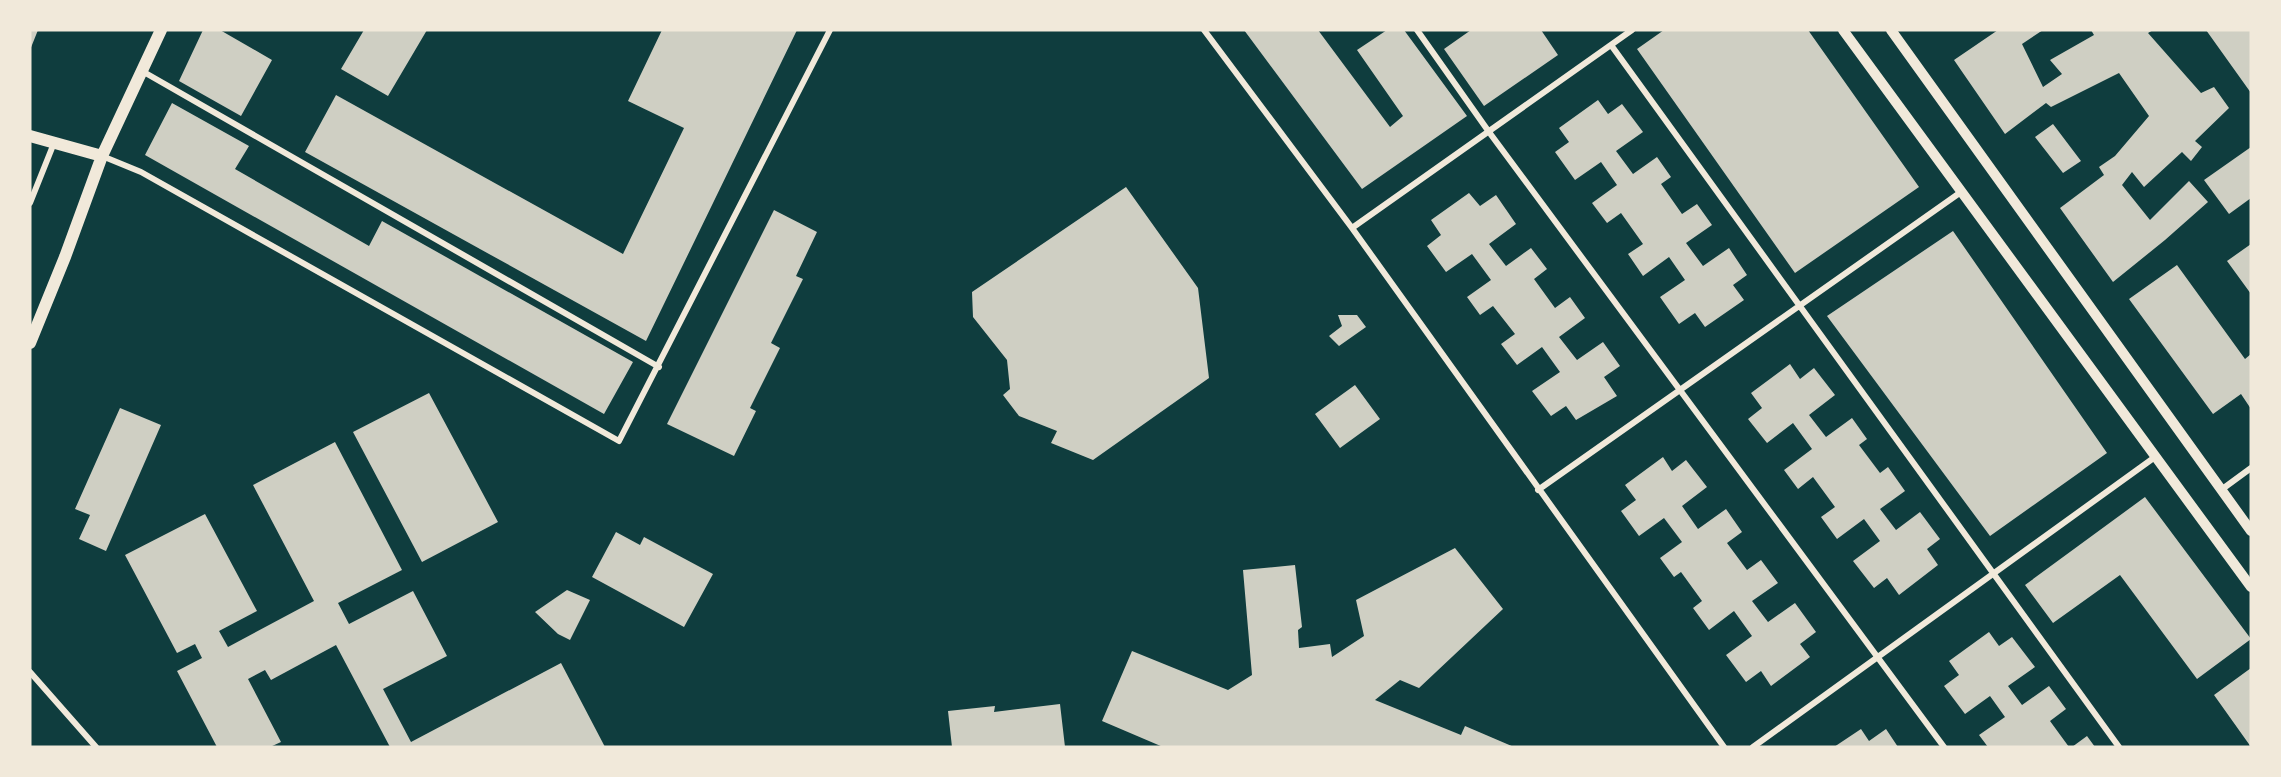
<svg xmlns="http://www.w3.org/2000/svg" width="2281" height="777" font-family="Manrope,sans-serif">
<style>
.building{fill:#cfcfc3}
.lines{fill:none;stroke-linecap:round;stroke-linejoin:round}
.minor{stroke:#f1e9da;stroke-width:6}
.tertiary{stroke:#f1e9da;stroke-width:10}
.secondary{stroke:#f1e9da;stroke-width:12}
</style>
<rect width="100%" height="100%" fill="#0f3d3e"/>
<!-- building -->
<path class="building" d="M30,30H38L30,50Z
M203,30H220L272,60L241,116L179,81Z
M364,30H427L388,96L341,69Z
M662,30H797L646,341L305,152L336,95L623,254L684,128L628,101Z
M1244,30H1318L1390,127L1403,116L1357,50L1387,30H1404L1467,116L1362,189Z
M1471,30H1541L1558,55L1484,106L1444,49Z
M1664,30H1808L1919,187L1795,273L1637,49Z
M1998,30H2043L2022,44L2043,87L2062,74L2050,60L2094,35L2091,30H2153L2148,33L2201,93L2214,87L2229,108L2195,141L2202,147L2191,161L2182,152L2144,187L2132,172L2122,185L2150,220L2189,181L2208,202L2165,240L2113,282L2060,208L2104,175L2099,167L2115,156L2149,116L2119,73L2051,107L2046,103L2005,134L1954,60Z
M2206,30H2250L2251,93Z
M1598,100L1608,114L1622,104L1643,132L1616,151L1633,174L1657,157L1671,177L1661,184L1682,214L1697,204L1712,225L1686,243L1703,266L1729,248L1747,275L1733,285L1744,300L1705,327L1695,313L1679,324L1660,297L1685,280L1669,257L1643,276L1628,254L1643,244L1621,213L1607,223L1592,203L1617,185L1601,162L1575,180L1555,152L1569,142L1559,128Z
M172,103L249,146L235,169L369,246L382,221L633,362L604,414L145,155Z
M2053,124L2081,161L2063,173L2035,137Z
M2251,147V198L2229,214L2204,180Z
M1126,187L1198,288L1209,378L1093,460L1051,443L1057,431L1019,416L1003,395L1010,389L1007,360L973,317L972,292Z
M1469,193L1480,206L1496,195L1516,224L1489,244L1506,266L1531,248L1547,269L1534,279L1555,308L1570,297L1585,318L1559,337L1577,360L1603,342L1620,366L1604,377L1617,396L1576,420L1566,406L1551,416L1532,391L1560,372L1542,347L1517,365L1501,344L1515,334L1493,306L1480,315L1467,297L1491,280L1472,254L1446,272L1427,246L1441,235L1431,220Z
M774,210L817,232L796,276L803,279L771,343L780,348L750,408L756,411L734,456L667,424Z
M1953,231L2107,453L1990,536L1827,316Z
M2251,244V294L2227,261Z
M2177,265L2245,359L2251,354V409L2241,394L2213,414L2129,299Z
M1338,315H1357L1366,327L1339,346L1329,336L1342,326Z
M1790,364L1800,379L1814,368L1835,395L1809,415L1826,437L1852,418L1867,439L1859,445L1880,473L1888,467L1905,491L1880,509L1896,530L1920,512L1940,539L1927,549L1938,565L1899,595L1887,578L1874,588L1853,561L1880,541L1864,519L1837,539L1821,517L1835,507L1813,477L1798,489L1784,470L1812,449L1793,423L1767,443L1748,419L1762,408L1751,393Z
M1355,385L1380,419L1340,448L1315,414Z
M429,393L498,522L422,562L353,432Z
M120,408L161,425L106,551L79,539L90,515L75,509Z
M335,442L402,570L338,603L349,624L413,591L447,656L383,689L411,742L561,663L605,747H390L336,645L271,680L265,670L248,679L281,742L270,747H217L177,671L202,658L195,644L177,653L125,555L205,514L257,611L219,631L228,647L314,601L253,485Z
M1663,457L1672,471L1686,460L1707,487L1682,506L1698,529L1726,509L1742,532L1727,543L1747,570L1761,560L1778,583L1752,601L1768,622L1795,603L1816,632L1800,644L1810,657L1771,686L1761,671L1746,682L1726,655L1752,636L1734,611L1709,630L1693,608L1702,601L1681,572L1674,577L1660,558L1682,542L1664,518L1639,536L1621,511L1636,500L1625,485Z
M2145,497L2251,639L2197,679L2120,575L2053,623L2025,585Z
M616,532L640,545L644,537L713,574L684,627L592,577Z
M1455,548L1503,609L1419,688L1400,680L1375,700L1461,735L1465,726L1514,747H1163L1102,721L1132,651L1228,690L1252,675L1243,570L1295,565L1302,627L1298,630L1299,648L1330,644L1332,657L1364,636L1356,600Z
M567,590L590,600L570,640L558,634L535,612Z
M1989,632L1999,646L2012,637L2035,667L2008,686L2022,705L2049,686L2066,709L2050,721L2069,747H1988L1979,735L2005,717L1990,696L1965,714L1944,686L1959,675L1949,661Z
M2251,668V747L2214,695Z
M1060,704L1065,747H952L948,711L995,706L994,712Z
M1861,729L1869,741L1886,729L1898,747H1834Z
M2087,736L2095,747H2072Z"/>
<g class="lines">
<!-- minor -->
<path class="minor" d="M1204,30L1352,228L1724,747
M1417,30L1489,132L1944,747
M1611,45L2119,747
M142,71L659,367
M102,156L141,172L619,441L830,30
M30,203L54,143
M1352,228L1632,30
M1538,490L1961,192
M2221,490L2251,468
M30,672L96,747
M1753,747L2155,457"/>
<!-- tertiary -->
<path class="tertiary" d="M1843,30L2251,587
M1891,30L2251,531"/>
<!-- secondary -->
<path class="secondary" d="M30,136L102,156
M30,343L65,257L102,156L161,30"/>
</g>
<!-- border -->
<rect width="2281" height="777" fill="none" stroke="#f1e9da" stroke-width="63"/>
</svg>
